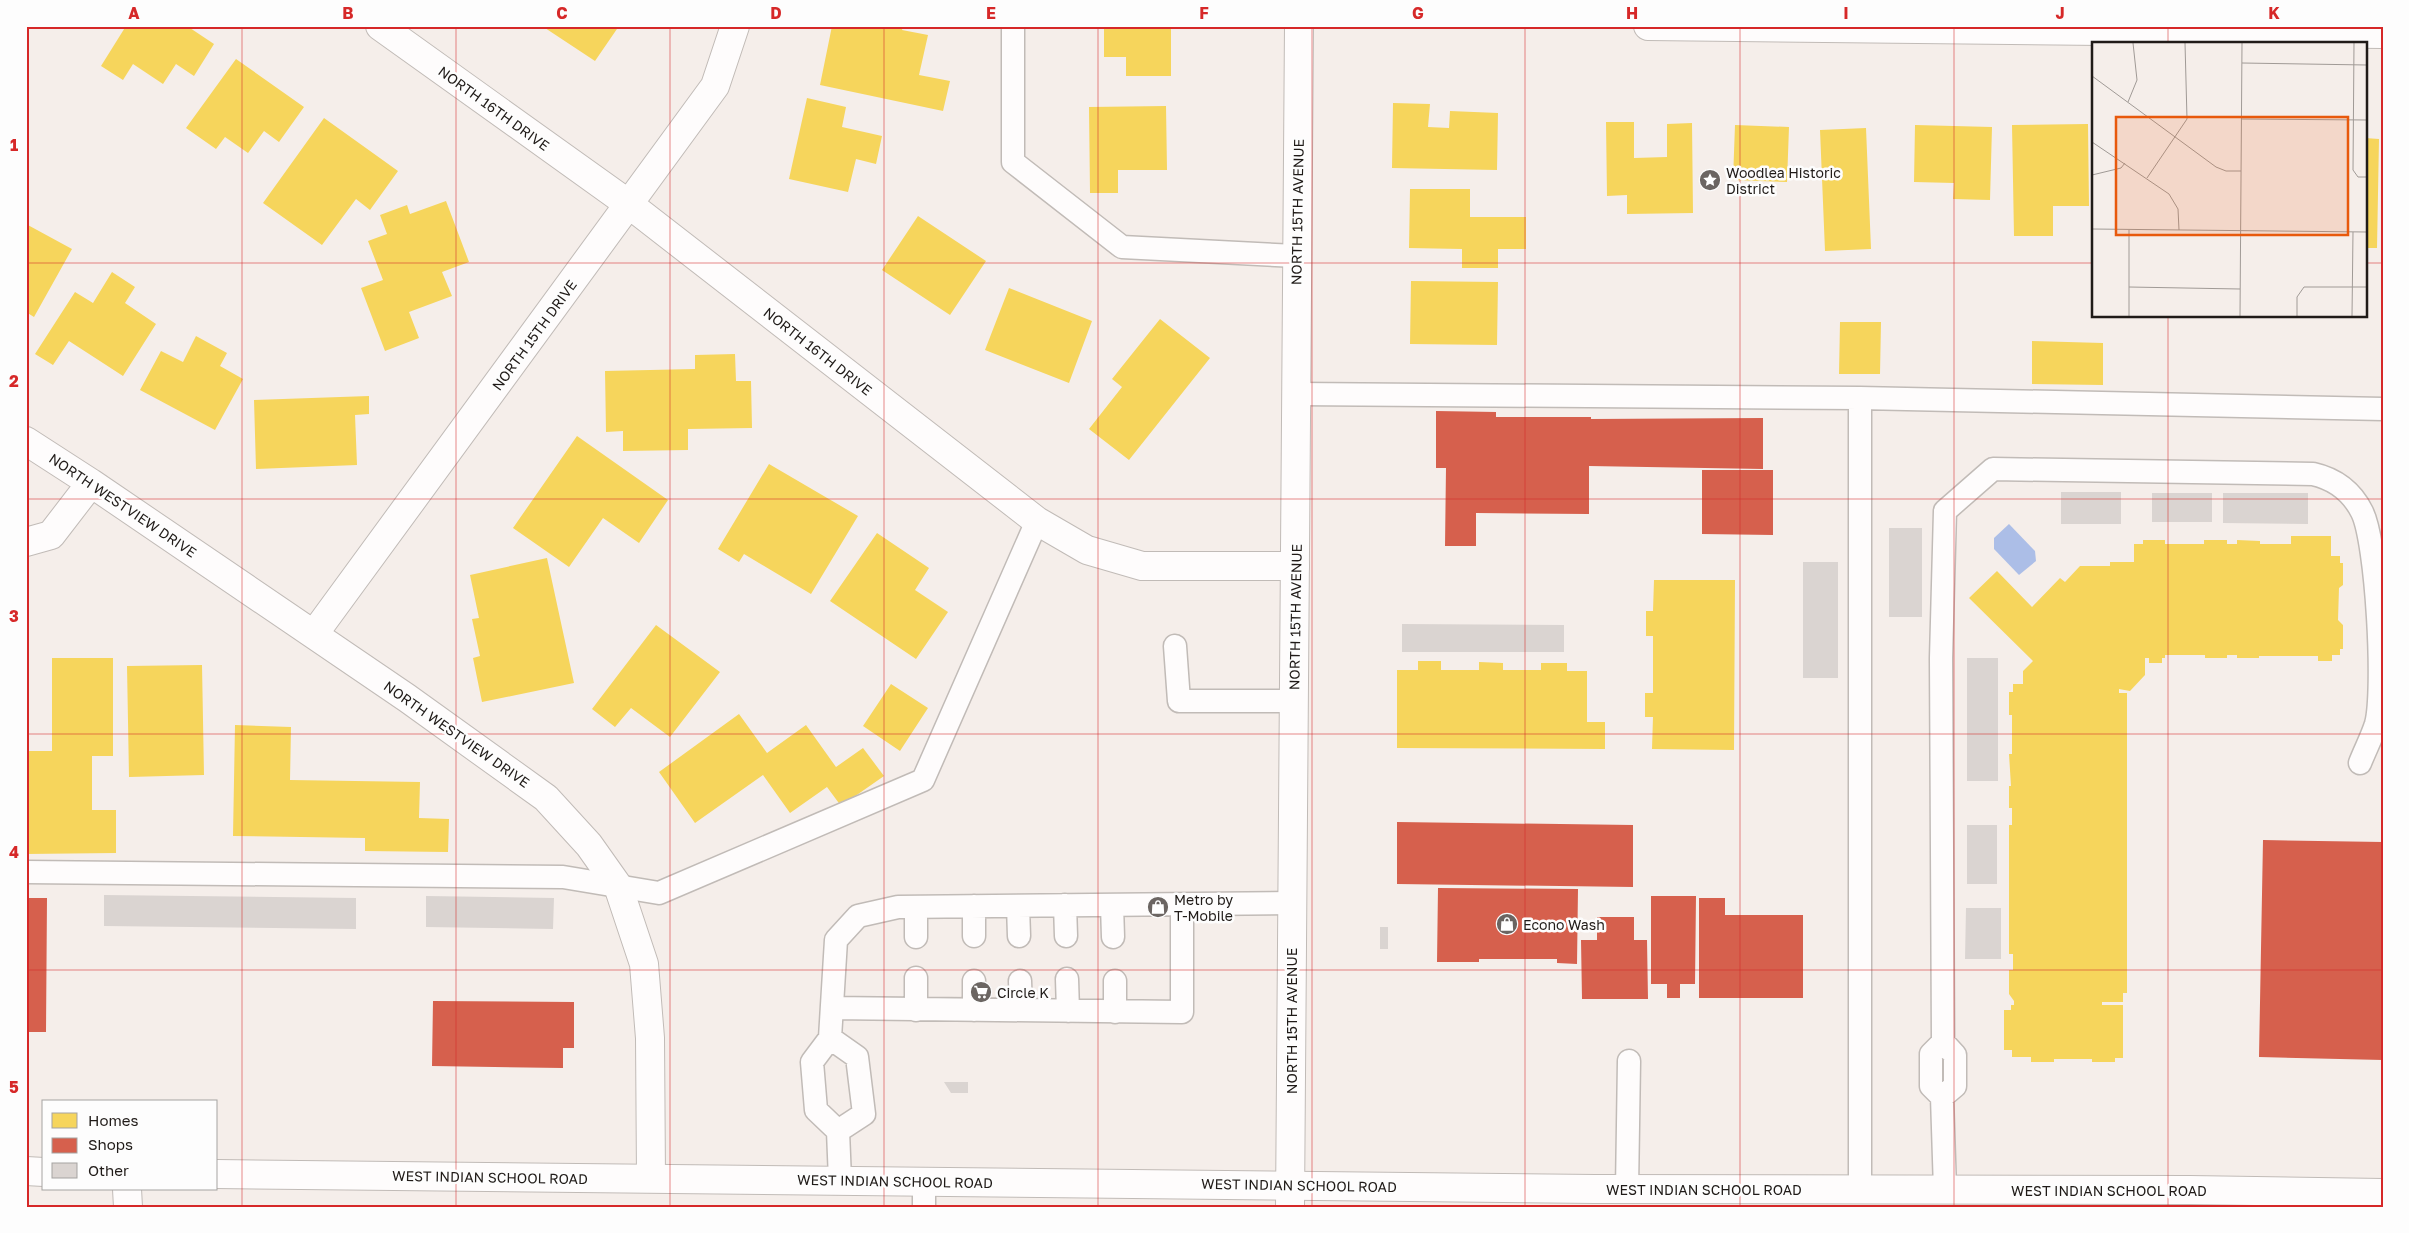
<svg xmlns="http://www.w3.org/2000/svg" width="2409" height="1233" font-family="'Golos Text',sans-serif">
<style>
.water{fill:#acbee7}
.homes{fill:#f6d55c}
.shops{fill:#d6604d}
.building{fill:#dad4d1}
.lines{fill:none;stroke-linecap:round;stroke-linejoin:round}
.service-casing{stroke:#c1bbb7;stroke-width:25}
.minor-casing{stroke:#c1bbb7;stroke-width:30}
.tertiary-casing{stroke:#c1bbb7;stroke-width:30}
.secondary-casing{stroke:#c1bbb7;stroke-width:30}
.service{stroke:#fefcfc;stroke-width:22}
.minor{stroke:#fefcfc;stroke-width:28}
.tertiary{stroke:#fefcfc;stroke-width:28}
.secondary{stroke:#fefcfc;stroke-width:28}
.grid{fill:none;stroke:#d62828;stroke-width:1;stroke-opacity:0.55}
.labels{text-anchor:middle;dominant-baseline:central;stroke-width:5;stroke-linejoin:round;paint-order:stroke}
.street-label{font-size:14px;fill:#201b18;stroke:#fdfdfd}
.poi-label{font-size:14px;fill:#201b18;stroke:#fdfdfd;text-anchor:start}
.inset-road{fill:none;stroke:#a09a96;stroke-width:1}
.view{fill:#e8590c;fill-opacity:0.15;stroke:#e8590c;stroke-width:2.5}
.inset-edge{fill:none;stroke:#201b18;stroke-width:2.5}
.neatline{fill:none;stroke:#d62828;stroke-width:2}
.grid-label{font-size:16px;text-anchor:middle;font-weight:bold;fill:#d62828}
</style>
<rect width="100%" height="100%" fill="#f5eeea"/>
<!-- water -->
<path class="water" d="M2009,524L2035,551L2036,561L2019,575L1994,549V538Z"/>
<!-- homes -->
<path class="homes" d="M126,26H187L214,44L194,76L176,64L163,84L133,64L123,80L101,66Z
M542,26H619L595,61Z
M832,26H903L902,30L928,35L919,75L950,81L943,111L820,85Z
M1104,26H1171V76H1126V57H1104Z
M236,59L304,107L279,142L264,131L248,153L225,137L216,149L186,128Z
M807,98L846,107L842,127L882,136L876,164L856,159L848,192L789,179Z
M1393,103L1430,104L1428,127L1449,128L1450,111L1498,113L1497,170L1392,168Z
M1166,106L1167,170H1118V193H1090L1089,107Z
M324,118L398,171L370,210L356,199L322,245L263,203Z
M1606,122H1634V158L1667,157V124L1692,123L1693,213L1627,214V195L1607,196Z
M2088,124L2089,206H2053V236H2014L2012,125Z
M1735,125L1789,127L1787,182L1733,180Z
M1915,125L1992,127L1990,200L1953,199L1954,183L1914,182Z
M1866,128L1871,249L1825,251L1820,130Z
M2365,138L2379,139L2377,248H2365Z
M1410,189H1470V217H1526V249H1498V268H1462V249L1409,248Z
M446,201L469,262L442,272L452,296L409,312L419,338L385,351L361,288L383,280L368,241L387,234L380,215L407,205L410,214Z
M918,216L986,261L950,315L882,270Z
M26,224L72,249L34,317L26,312Z
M112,272L135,287L125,303L156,324L123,376L69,341L53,365L35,354L75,292L93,303Z
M1411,281L1498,282L1497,345L1410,344Z
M1009,288L1092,321L1069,383L985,350Z
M1160,319L1210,358L1129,460L1089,429L1122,387L1112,379Z
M1840,322H1881L1880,374H1839Z
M196,336L227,353L220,366L243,379L215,430L140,390L161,351L183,362Z
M2032,341L2103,343V385L2032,384Z
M735,354L736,381H751L752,428L688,429V450L623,451V431L606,432L605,371L695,369V355Z
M369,396V414L355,415L357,465L256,469L254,400Z
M577,436L668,500L639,543L603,518L569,567L513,528Z
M769,464L858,516L811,594L744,554L739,562L718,549Z
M877,533L929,568L915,590L948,612L916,659L830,601Z
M2291,536H2331V556H2340V563H2343V585L2339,588L2338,620L2343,625V649H2340V655H2332V661H2318V656H2259V658H2237V655H2227V658H2205V655H2165V658H2162V663H2149V658H2145V675L2130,691L2119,689V693H2127V993H2123V1002H2102V1005H2123V1058H2115V1062H2092V1059H2054V1062H2031V1057H2012V1050H2004V1010H2011V1005H2014V1001L2009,994V970H2013V954H2009V825H2012V808H2009V786H2011L2009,754H2012V715H2009V692H2013V684H2023V671L2033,661L1969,598L1997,571L2032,607L2060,578L2065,582L2080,566H2110V562H2134V544H2143V540H2165V544H2204V540H2227V544H2237V540L2260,541V544H2291Z
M547,558L574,683L482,702L473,658L480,656L472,619L479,618L470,575Z
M1654,580H1735L1734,750L1652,749L1653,717H1645V693H1653V636H1646V611H1653Z
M656,625L720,672L670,737L631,708L615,727L592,709Z
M52,658H113V756H92V810H116V853L26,854V751H52Z
M1418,661H1441V670H1479V662L1503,663V670H1541V663H1567V671H1587V722H1605V749L1397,748V670H1418Z
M202,665L204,775L129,777L127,666Z
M891,684L928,708L900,751L863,726Z
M739,714L767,753L806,725L836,767L863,748L884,776L841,806L827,787L790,813L763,775L695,823L659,772Z
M235,725L291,727L290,780L420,782L419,818L449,819L448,852L365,851V838L233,836Z"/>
<!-- shops -->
<path class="shops" d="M1436,411L1496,412V417H1591V419L1763,418V469L1589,466V514L1476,513V546H1445L1446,468H1436Z
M1702,470H1773V535L1702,534Z
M1397,822L1633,825V887L1397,884Z
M2263,840L2383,842V1060L2259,1057Z
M1438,888L1578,889L1577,964L1557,963V959H1479V962H1437Z
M1651,896H1696L1695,984H1680V998H1667V984H1651Z
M26,898H47L46,1032H26Z
M1699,898H1725V915H1803V998H1699Z
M1597,917H1634V940H1647L1648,999H1582L1581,940H1597Z
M433,1001L574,1002V1048H563V1068L432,1066Z"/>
<!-- building -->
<path class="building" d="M2061,492H2121V524H2061Z
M2152,493H2212V522H2152Z
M2223,493H2308V524L2223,523Z
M1889,528H1922V617H1889Z
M1803,562H1838V678H1803Z
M1402,624L1564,625V652H1402Z
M1967,658H1998V781H1967Z
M1967,825H1997V884H1967Z
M104,895L356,898V929L104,926Z
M426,896L554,898L553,929L426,927Z
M1966,908H2001V959H1965Z
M1380,927H1388V949H1380Z
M944,1082H968V1093H951Z"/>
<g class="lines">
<!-- service casing -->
<g class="service-casing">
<path id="service" d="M1013,26V162L1122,247L1296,256
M1296,394L1860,398L2383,409
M1860,398V1190
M1175,646L1179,701H1294
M26,872L563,877L659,893L923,780L1037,521
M1065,905L1066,936
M1112,905L1113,937
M974,906V936
M1018,906L1019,936
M916,907V937
M916,978V1010
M1067,979L1068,1011
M974,981V1010
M1020,981L1021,1010
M1115,981V1012
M832,1008L1182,1012V905
M830,1038L857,1057L864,1114L838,1131
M1943,1042L1941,658L1945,511L1993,469L2313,474C2335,479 2352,492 2362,512C2377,542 2385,691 2376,724C2372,737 2365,750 2360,763
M1942,1097L1955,1086V1055L1943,1042L1931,1054V1086L1942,1097L1945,1190
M840,1180L838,1131L816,1110L812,1062L830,1038L836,940L858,916L898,907L1293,903
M1627,1189L1629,1061
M924,1207V1181"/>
</g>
<!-- minor casing -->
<g class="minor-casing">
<path id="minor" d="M380,26L630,205L1037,521L1087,550L1142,566H1295
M1648,26L2383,34
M26,441L91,483L407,698L546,798L589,845L618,886L644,964L650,1038L651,1178
M26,542L51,535L91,483
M314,634L715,86L735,26
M127,1189L128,1207"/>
</g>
<!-- tertiary casing -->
<g class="tertiary-casing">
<path id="tertiary" d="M1290,1207L1299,26"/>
</g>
<!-- secondary casing -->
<g class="secondary-casing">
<path id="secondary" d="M26,1171L44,1172
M216,1174L1595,1189L2190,1190L2383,1193"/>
</g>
<!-- service -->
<use href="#service" class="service"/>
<!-- minor -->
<use href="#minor" class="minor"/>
<!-- tertiary -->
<use href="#tertiary" class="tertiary"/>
<!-- secondary -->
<use href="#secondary" class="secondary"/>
</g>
<!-- grid -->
<path class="grid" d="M242,26V1207M456,26V1207M670,26V1207M884,26V1207M1098,26V1207M1312,26V1207M1525,26V1207M1740,26V1207M1954,26V1207M2168,26V44M26,263H2093M2365,263H2383M2168,316V1207M26,499H2383M26,734H2383M26,970H2383"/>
<!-- icons -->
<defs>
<g id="sight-disc" transform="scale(1.125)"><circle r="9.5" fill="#6b6562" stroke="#fdfdfd"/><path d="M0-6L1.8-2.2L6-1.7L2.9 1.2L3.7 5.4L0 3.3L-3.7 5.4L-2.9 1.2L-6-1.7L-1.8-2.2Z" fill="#fff"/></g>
<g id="shop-disc" transform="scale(1.125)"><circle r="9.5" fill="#6b6562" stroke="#fdfdfd"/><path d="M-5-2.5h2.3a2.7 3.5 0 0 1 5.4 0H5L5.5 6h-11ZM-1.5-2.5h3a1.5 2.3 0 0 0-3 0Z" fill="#fff"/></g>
<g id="supermarket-disc" transform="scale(1.125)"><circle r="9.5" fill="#6b6562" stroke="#fdfdfd"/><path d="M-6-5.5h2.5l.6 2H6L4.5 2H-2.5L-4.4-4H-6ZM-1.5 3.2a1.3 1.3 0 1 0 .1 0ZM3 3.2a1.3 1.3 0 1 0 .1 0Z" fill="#fff"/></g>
</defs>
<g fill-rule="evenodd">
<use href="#sight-disc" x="1710" y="180"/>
<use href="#shop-disc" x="1158" y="907"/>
<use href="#shop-disc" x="1507" y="924"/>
<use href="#supermarket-disc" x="981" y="992"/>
</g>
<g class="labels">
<!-- street labels -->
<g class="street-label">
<text transform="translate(494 108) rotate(36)">NORTH 16TH DRIVE</text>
<text transform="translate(1297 212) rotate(-89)">NORTH 15TH AVENUE</text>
<text transform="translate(534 335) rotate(-54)">NORTH 15TH DRIVE</text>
<text transform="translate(818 351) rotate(38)">NORTH 16TH DRIVE</text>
<text transform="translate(123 505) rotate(34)">NORTH WESTVIEW DRIVE</text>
<text transform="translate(1295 617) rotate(-89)">NORTH 15TH AVENUE</text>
<text transform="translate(457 734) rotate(35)">NORTH WESTVIEW DRIVE</text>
<text transform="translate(1291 1021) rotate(-90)">NORTH 15TH AVENUE</text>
<text transform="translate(490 1177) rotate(1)">WEST INDIAN SCHOOL ROAD</text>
<text transform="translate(895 1181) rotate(1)">WEST INDIAN SCHOOL ROAD</text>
<text transform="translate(1299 1185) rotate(1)">WEST INDIAN SCHOOL ROAD</text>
<text x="1704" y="1189">WEST INDIAN SCHOOL ROAD</text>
<text x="2109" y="1190">WEST INDIAN SCHOOL ROAD</text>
</g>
<!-- poi labels -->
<g class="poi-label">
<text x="1726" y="172">Woodlea Historic<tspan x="1726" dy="16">District</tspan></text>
<text x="1174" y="899">Metro by<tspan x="1174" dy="16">T-Mobile</tspan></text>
<text x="1523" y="924">Econo Wash</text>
<text x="997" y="992">Circle K</text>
</g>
</g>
<!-- overview -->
<g transform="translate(2092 42)">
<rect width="275" height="275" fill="#f5eeea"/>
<path class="inset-road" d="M262,1L261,128L266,135H275M150,21L275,23M0,34L124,125L134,129H149M36,60L45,38L41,1M149,77L275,78M0,100L77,152L86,167L87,188M0,133L29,126L33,121M55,136L95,77L93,1M0,187L275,190M37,188V274M37,245L148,247M148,274L150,1M205,274V255L212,245H275M260,274L261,190"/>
<path class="view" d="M24,75H256V193H24Z"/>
<rect width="275" height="275" class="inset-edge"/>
</g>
<!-- border -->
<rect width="2409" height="1233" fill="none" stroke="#fdfdfd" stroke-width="55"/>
<!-- legend -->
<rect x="42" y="1100" width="175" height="90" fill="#fdfdfd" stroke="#a5a3a1"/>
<rect x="52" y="1113" width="25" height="15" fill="#f6d55c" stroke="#a5a3a1"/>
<text x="88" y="1126" font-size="15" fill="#201b18">Homes</text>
<rect x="52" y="1138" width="25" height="15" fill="#d6604d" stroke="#a5a3a1"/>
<text x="88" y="1150" font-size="15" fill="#201b18">Shops</text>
<rect x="52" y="1163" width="25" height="15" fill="#dad4d1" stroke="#a5a3a1"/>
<text x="88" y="1176" font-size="15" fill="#201b18">Other</text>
<rect x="28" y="28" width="2354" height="1178" class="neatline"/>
<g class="grid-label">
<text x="134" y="19">A</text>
<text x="348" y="19">B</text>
<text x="562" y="19">C</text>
<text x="776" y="19">D</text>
<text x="991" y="19">E</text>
<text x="1204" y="19">F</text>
<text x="1418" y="19">G</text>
<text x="1632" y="19">H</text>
<text x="1846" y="19">I</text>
<text x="2060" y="19">J</text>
<text x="2274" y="19">K</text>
<text x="14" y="151">1</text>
<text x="14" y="387">2</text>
<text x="14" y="622">3</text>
<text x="14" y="858">4</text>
<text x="14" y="1093">5</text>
</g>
</svg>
